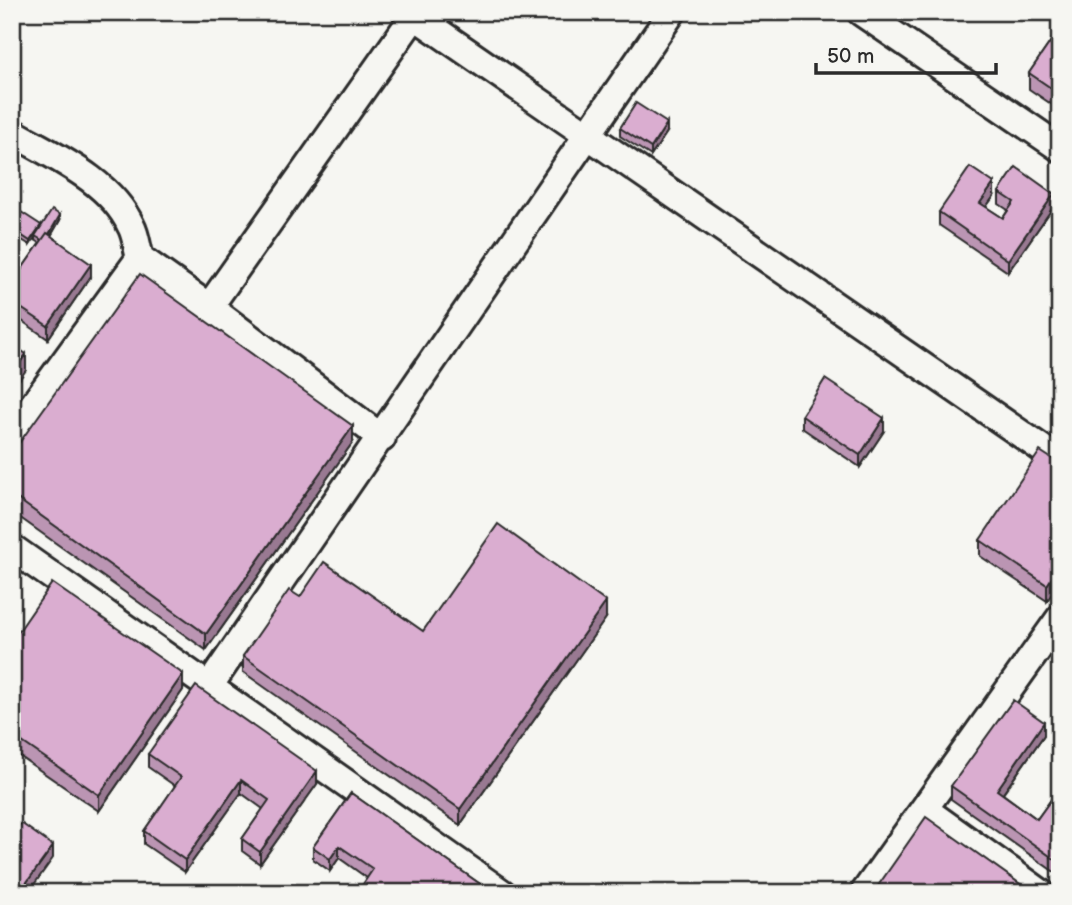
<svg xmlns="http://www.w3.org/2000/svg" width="1072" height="905" font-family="'Balsamiq Sans',sans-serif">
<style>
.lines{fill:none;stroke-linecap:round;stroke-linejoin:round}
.minor-casing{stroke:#2b2b2b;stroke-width:32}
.minor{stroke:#f6f6f2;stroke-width:26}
.wall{fill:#bb95b3;stroke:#2b2b2b;stroke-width:2}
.shaded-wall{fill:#997992;stroke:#2b2b2b;stroke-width:2}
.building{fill:#daadd0;stroke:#2b2b2b;stroke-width:2}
</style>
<rect width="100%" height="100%" fill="#f6f6f2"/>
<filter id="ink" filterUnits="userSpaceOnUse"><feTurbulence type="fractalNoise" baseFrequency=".0143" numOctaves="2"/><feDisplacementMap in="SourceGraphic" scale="14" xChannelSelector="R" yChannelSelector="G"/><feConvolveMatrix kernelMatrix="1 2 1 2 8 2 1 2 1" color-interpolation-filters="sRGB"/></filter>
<g filter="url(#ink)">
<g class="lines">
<!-- minor casing -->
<g class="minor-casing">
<path id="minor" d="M861,12L1060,148
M415,16L1060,461
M12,132C53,156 110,180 131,226C136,235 137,248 140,258L209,307
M12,434L140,258
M382,438L209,307L417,12
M12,548L502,893
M210,685L672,12
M924,809L1041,893
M864,893L1060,618"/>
</g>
<!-- minor -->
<use href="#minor" class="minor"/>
</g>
<!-- wall -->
<path class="wall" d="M1060,28V110L1029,89V73Z
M620,128L667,132L651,156L620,136Z
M1060,188V210L1054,206L1008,272L939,225V212L994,196L986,207L1003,218L1008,210L999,204V192L1054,198Z
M12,219L41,228L60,220L51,236L91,276L48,339L12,314V283L40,243L35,240V237L30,245L12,234Z
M802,416L884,431L860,467L802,428Z
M353,442L206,650L12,512V453Z
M1060,464L1047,601L980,556V540Z
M300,597L423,631L606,618L460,825L243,672V656Z
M12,641L183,690L99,811L12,751Z
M1044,735L1003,794L1037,819L1060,787V876L951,799V786Z
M148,754L317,784L260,864L242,851V839L263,809L241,793L185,872L144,844V831L175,786L148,767Z
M351,793L493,893L367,878L339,858L330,871L313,859V847Z"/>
<!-- shaded-wall -->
<path class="shaded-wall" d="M667,123V132L651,156V148Z
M994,183V196L980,215V203Z
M1054,194V206L1008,272V260Z
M60,215V220L45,246V242Z
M41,225V229L30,245V241Z
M91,264V276L48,339V326Z
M26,354V370L12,390V374Z
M884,418V431L860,467V455Z
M353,426V442L206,650V634Z
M1060,566V582L1047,601V585Z
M606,602V618L460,825V809Z
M183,674V690L99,811V795Z
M1044,722V735L997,802V790Z
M317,771V784L260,864V852Z
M241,780V793L185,872V860Z
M53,846V858L28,893H19Z
M339,846V858L330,871V859Z"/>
<!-- building -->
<path class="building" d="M1060,28V94L1029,73Z
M636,103L667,123L651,148L620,128Z
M970,167L994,183L980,203L1003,218L1014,202L999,192L1016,167L1054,194L1008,260L939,212Z
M1060,188V202L1054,198Z
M18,210L41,225L30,241L12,229V219Z
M52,210L60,215L49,234L47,233L42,240L35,236Z
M47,233L91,264L48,326L12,302V283Z
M140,274L353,426L206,634L12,495V453Z
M12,344L26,354L12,374Z
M825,379L884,418L860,455L802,416Z
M1040,451L1060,464V566L1047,585L980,540Z
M498,524L606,602L460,809L243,656L289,590L300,597L324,562L423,631Z
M52,583L183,674L99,795L12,735V641Z
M196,686L317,771L260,852L242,839L269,800L241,780L185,860L144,831L181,777L148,754Z
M1013,700L1044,722L997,790L1037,819L1060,787V863L951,786Z
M351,793L493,893H357L373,869L339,846L330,859L313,847Z
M926,817L1033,893H873Z
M21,823L53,846L19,893H12V834Z
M33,888L40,893H30Z"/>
</g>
<!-- margin -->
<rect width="1072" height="905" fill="none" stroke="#f6f6f2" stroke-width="42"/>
<rect x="21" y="21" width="1030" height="863" fill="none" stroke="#2b2b2b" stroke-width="2.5" filter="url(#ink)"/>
<!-- scale -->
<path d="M816 63v10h180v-10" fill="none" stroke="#2b2b2b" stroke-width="3.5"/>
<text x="827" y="63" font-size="21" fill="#2b2b2b" stroke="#f6f6f2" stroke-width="5" paint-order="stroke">50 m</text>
</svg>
